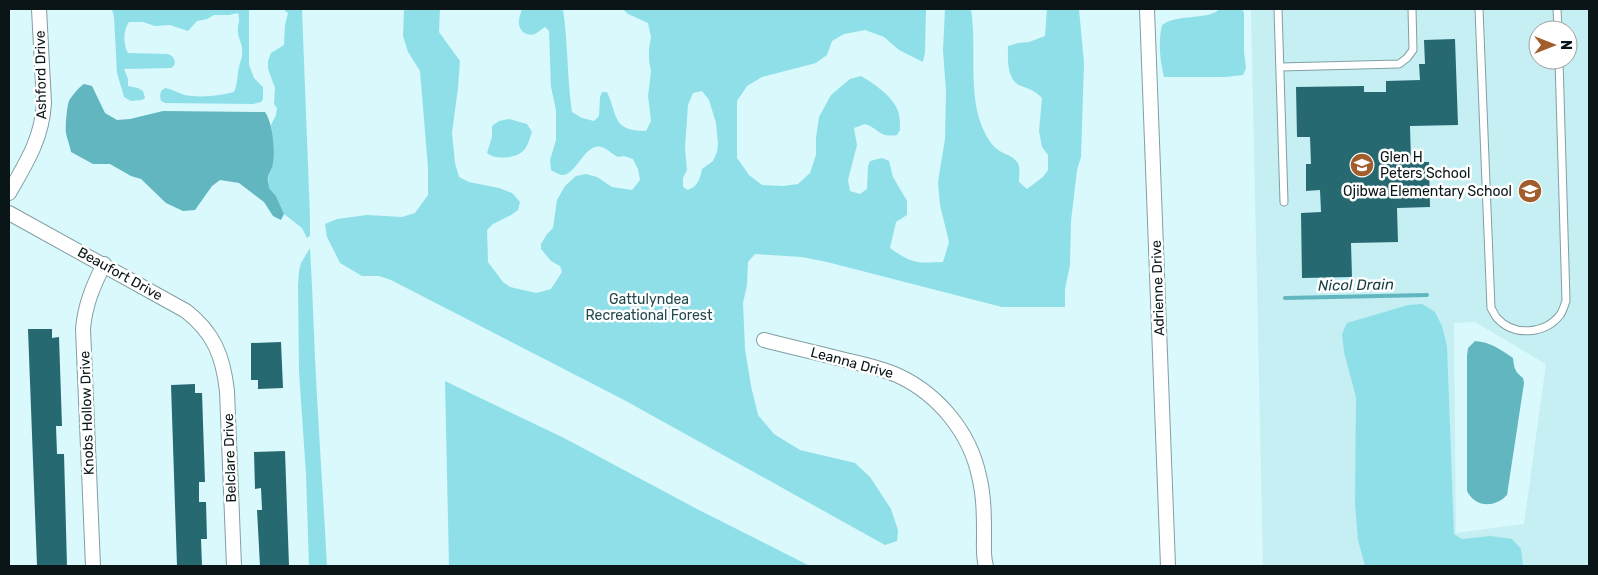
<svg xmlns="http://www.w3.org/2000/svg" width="1598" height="575" font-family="Rubik,sans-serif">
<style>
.built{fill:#c5eff3;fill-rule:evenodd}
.green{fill:#8fdfe9;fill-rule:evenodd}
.water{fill:#61b6c0}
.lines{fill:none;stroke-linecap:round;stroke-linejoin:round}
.stream{stroke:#61b6c0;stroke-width:4}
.building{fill:#266971}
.service-casing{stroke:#829fa3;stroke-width:9}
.minor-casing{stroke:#829fa3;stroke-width:16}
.service{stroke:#fff;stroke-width:7}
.minor{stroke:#fff;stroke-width:14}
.labels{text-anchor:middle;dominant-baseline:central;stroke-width:5;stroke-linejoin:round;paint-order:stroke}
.street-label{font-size:14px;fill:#0a1517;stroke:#fff}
.poi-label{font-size:14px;fill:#0a1517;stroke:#fff;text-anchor:start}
.park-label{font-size:14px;fill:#21494e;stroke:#fff}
.water-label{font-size:15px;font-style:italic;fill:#194146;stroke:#fff}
</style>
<rect width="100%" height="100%" fill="#d9f9fc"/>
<!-- built -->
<path class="built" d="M1251,9H1589V566H1263ZM1538,30H1568V60H1538ZM1475,322L1546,364L1524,524L1456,533L1454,323Z"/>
<!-- green -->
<path class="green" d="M112,9H249V65L254,78L263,87V99L261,102L253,104L165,103L161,101L160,96L161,91L165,88C172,89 178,93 185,95C200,98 219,96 234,92C237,85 237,81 238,73C239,63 243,59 242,47C241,42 238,37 238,32C237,23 241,23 238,13L229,15H214L207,19L197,21L188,31L170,25L155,26L143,22H129C123,30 123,44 128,53L168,54L172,56C176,61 176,65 171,68L124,69L128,79V86L138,88L143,91L145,98L142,100L131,101L124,97L117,73L114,17Z
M283,9H302L310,218V236L307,238L302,228L284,214L276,196L269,188L268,176L272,169L273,160L271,125L276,115L277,108L274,104L275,88L268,69V61L271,53L284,45L285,25L288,13Z
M404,9H440L439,32L460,61L458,88L452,133L455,163L459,177L469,182L499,188L512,193L520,202L518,210L511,215L493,224L487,230L488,262L503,282L510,287L536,293L551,289L562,272L560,266L551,261L541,249V244L547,234L553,228L557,200L565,186L576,176L586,174L597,177L612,187L632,190L640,180L638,169L633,159L624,156L618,157C613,155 609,150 604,148C586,139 577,175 563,175C559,175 555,172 551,170L550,160L556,140V110L551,87L549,31L545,27C541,29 539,32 535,34C526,37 518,30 519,21C519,17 521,12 522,9H563C568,43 567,78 572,112L582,118L594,121L599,116L600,97L602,92H607C618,116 612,131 646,131L651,121L648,96L651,71L649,61V48L651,37L648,23L628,14L623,9H926L925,52L923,62L899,50L884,37L865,30L844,34L832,41L827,55L816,63L762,77L747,86L737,101V158L749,175L762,185L783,186L798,184L810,173L816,155V138L819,117L831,95L850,79L861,76C874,84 892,95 898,111C900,116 900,124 900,130L897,135C879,138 880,129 865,124L854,128L857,145L848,180L850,191L860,194L867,189L868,166L870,161L882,158L889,161L893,177L907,201V215L896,222L890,248C912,264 917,263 943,262L949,242L940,205L938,182L945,139L946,92L943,50L945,9H971C977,45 968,89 981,124C985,134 990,144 998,150C1005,155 1016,156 1019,166C1020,170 1019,177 1019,182L1027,189L1043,177L1048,170V155L1042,147L1039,131L1042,98C1035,91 1030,89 1021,86C1006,80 1008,59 1008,46L1018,43L1029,42L1045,36L1047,9H1079L1084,63L1081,157L1077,170L1071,221L1070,265L1065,289V307H1002L827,262L802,257L755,254L748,262L747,285L743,303L745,349L751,386L758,415L774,434L800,450L855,463L870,477L891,509L898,530L897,541L885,545L626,401L391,280L379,276H362L340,263L327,237L325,224L337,219L367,215L402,217L415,213L428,195V168L420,71L408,52L403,36ZM702,91L709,100L716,123L718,144L717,152L713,161L702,169C700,179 698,186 688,190L683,187V178L687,170L685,148L688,105L693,93Z
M1220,9H1242L1244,13V52L1246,68L1243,75L1225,77H1164C1160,61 1158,42 1162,25C1179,13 1206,21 1220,9Z
M509,119L527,124L532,132C530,137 528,146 524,150C516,159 495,160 487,153L492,137V126L499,121Z
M310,248C313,297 314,346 317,396C320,453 324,509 327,566H309L306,474L299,371L298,286L299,271L301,263Z
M1422,304L1435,312L1442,326L1447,346L1454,534L1462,539L1490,536L1512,539L1521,549L1523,566H1365L1358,540L1355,504L1356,397L1344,352L1342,334L1347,323L1408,305Z
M445,381L564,438L697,509L810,566H449Z"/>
<!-- water -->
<path class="water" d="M84,84L92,86L105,113L117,120L130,119L163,111L265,112C273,123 276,155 272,168C271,171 269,173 268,176C267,179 269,184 269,188L276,196L284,214L281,220L273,216L264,202L239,183L220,180L212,186L195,210L183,211L166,203L141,179L131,176L110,164H93L71,152C70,145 67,139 66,133C65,128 67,105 69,101C70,98 81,85 84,84Z
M1475,341C1490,342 1500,349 1513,358C1514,368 1515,372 1523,378L1524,383L1507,495C1496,507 1476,509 1467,491V356L1468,348Z"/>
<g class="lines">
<!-- stream -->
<path class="stream" d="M1285,298L1427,295"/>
</g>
<!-- building -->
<path class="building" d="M1455,39L1458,125L1410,126L1411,162H1429L1430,207L1397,208L1398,242L1351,243L1352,277L1302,278L1301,213L1321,212L1320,190L1306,191V164H1311L1310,137H1297L1296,87L1364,86V92H1386V81L1420,80L1419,64H1425L1424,40Z
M28,329H52V338L59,337L62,426H56L57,454H64L67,566H37Z
M281,342L283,388L258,389V380H251V343Z
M195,384V393H202L205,482H199V502H206L207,539H201L202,566H177L171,385Z
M285,451L289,566H260L257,510H262L261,488L255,489L254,452Z"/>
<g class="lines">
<!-- service casing -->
<g class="service-casing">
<path id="service" d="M1278,9L1284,202
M1479,9L1491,308C1493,311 1495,316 1497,318C1514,337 1545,334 1560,315C1563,311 1564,306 1566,301L1559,60
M1557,9L1558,30
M1280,67L1399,64L1407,58L1413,50L1412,9"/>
</g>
<!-- minor casing -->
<g class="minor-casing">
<path id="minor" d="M1147,9L1168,566
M9,193C26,163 42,139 44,103L39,9
M9,213L186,311C214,333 223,356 227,391L234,566
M764,340C791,347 818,353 845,360C863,364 882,368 899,376C939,395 970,433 979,476C984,496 984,516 984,536C984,546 983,557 986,566
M93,566L83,329C85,305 93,286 104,264"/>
</g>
<!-- service -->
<use href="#service" class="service"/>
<!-- minor -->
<use href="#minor" class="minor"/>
</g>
<!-- icons -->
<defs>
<g id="school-disc" transform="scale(1.25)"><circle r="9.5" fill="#a15e2c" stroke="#fff"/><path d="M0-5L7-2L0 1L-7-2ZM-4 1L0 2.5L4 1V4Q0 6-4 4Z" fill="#fff"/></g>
</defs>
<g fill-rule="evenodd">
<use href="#school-disc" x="1362" y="165"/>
<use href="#school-disc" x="1530" y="191"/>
</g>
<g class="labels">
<!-- street labels -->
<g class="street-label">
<text transform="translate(41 75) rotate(-91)">Ashford Drive</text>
<text transform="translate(120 274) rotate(29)">Beaufort Drive</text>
<text transform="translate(1158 288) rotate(-92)">Adrienne Drive</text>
<text transform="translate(852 363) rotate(15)">Leanna Drive</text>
<text transform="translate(87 413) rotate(-92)">Knobs Hollow Drive</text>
<text transform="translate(230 458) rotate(-92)">Belclare Drive</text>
</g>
<!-- poi labels -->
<g class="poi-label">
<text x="1380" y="157">Glen H<tspan x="1380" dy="16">Peters School</tspan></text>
<text x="1512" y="191" text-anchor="end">Ojibwa Elementary School</text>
</g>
<!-- park labels -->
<g class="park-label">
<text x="649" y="299">Gattulyndea<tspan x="649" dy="16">Recreational Forest</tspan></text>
</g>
<!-- water labels -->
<g class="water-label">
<text transform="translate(1356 285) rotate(-1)">Nicol Drain</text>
</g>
</g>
<!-- border -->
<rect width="1598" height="575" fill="none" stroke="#0a1517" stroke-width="20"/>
<!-- north arrow -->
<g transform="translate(1553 45) rotate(90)"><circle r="24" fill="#ffffff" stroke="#9da1a2"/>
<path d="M0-4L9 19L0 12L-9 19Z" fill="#a15e2c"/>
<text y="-8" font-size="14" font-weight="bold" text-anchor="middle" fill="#0a1517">N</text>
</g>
</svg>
